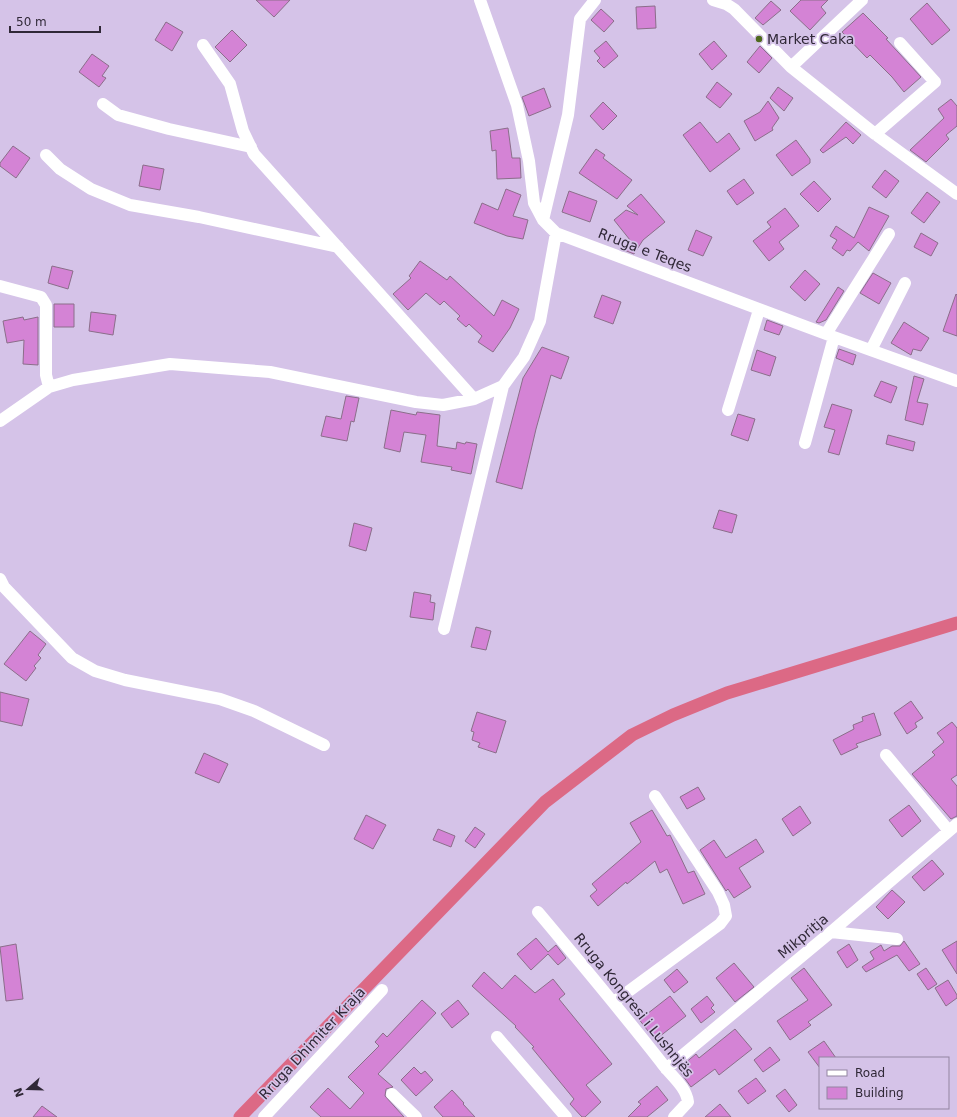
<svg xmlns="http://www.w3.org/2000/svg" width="957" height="1117" font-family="'DejaVu Sans',sans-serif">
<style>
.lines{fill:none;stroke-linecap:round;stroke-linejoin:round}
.canal{stroke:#dc6985;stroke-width:13}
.building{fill:#d483d5;stroke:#8b6e8a}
.street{stroke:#fff;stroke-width:12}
.poi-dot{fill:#4f6a1d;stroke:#d5c3e8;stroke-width:1.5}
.labels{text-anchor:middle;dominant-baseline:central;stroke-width:3.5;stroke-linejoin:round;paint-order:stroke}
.poi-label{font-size:14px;fill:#302837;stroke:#d5c3e8;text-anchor:start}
.street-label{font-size:14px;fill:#302837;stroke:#d5c3e8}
</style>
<rect width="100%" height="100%" fill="#d5c3e8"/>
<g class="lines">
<!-- canal -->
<path class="canal" d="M240,1117L545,802L632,735L673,715L727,693L957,623"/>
</g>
<!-- building -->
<path class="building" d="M256,0H290L274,17Z
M801,0H828L821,7L826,13L810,30L790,11Z
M771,1L781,10L763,25L755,18Z
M927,3L950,30L932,45L910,19Z
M655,6L656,28L637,29L636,7Z
M601,9L614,21L604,32L591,20Z
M863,13L888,38L886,39L921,77L904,92L892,77L870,55L867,58L842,32Z
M166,22L183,32L172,51L155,40Z
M232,30L247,45L230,62L215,47Z
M606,41L618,56L604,68L597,61L600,58L594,51Z
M714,41L727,56L712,70L699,54Z
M760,46L772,58L759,73L747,62Z
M92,54L109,66L102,76L106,78L99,87L79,72Z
M717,82L732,94L720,108L706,97Z
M778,87L793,98L784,111L770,98Z
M544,88L551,107L529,116L522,97Z
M951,99L957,106V126L946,135L949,139L926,162L910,150L944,118L938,109Z
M768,101L779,118L772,128L773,130L755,141L744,121L760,112Z
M603,102L617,116L603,130L590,116Z
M700,122L717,143L729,133L740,149L710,172L683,135Z
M846,122L861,135L853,144L846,137L823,153L820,150Z
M508,128L512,158H520L521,178L497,179L496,150L492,151L490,131Z
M796,140L810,159V163L792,176L776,155Z
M13,146L30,158L16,178L0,166V163Z
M596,149L605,155L603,158L632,180L617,199L579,173Z
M143,165L164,169L160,190L139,186Z
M885,170L899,181L886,198L872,187Z
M744,179L754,193L737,205L727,191Z
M814,181L831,199L818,212L800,194Z
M506,189L521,195L513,216L528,220L523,239L507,236L474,223L482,203L498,210Z
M569,191L597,201L590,222L562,212Z
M927,192L940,202L924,223L911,213Z
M641,194L665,222L643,240L634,254L624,250L630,240L614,220L626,210L638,215L627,206Z
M869,207L889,216L869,251L858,242L850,251L847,250L843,256L832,248L837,240L830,236L836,226L854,238Z
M785,208L799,226L779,242L784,249L769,261L753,241L771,227L767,222Z
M696,230L712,237L703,256L688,250Z
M921,233L938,243L931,256L914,247Z
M420,261L447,280L450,276L494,316L502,300L519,309L510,328L493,352L478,342L482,336L469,324L466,327L457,319L460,316L444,301L440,305L426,293L408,310L393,294L411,278L409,276Z
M52,266L73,271L68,289L48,283Z
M805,270L820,284L805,301L790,287Z
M873,273L891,283L879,304L860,293Z
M838,287L844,291L826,320L819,323L816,322Z
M956,294L957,295V336L943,331Z
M602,295L621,302L613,324L594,317Z
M54,304H74V327H54Z
M91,312L116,315L113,335L89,331Z
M23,317L24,320L38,317V365L23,364L24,340L7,343L3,321Z
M767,320L783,326L779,335L764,330Z
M904,322L929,338L921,351L913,349L911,355L891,343Z
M542,347L569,357L561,379L551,375L536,429L522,489L496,482L523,378Z
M839,349L856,355L853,365L836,358Z
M757,350L776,357L770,376L751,370Z
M914,376L924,379L917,402L928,404L923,425L905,420Z
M881,381L897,387L891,403L874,396Z
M346,396L359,398L354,422L351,421L347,441L321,436L326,416L341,419Z
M832,404L852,410L839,455L828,452L835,430L824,427Z
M391,410L416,415L417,412L440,415L437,446L456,449L457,442L465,444L466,442L477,444L471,474L451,470L452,467L421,462L426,435L404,432L400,452L384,448Z
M738,414L755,419L748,441L731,435Z
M888,435L915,442L913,451L886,444Z
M719,510L737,515L732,533L713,528Z
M354,523L372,528L366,551L349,546Z
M414,592L431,595L430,602L435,603L433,620L410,617Z
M476,627L491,631L486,650L471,647Z
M30,631L46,644L38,655L41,658L34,666L36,668L26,681L4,664Z
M0,692L29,699L22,726L0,721Z
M911,701L923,718L915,723L917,727L907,734L894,713Z
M477,712L506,721L496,753L478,747L480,743L472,740L474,732L471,731Z
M874,713L881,735L856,744L858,747L841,755L833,740L854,729L853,725L863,721L862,717Z
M952,722L957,728V775L951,779L957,786V816L951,819L912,774L935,755L932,752L944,742L937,733Z
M204,753L228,764L219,783L195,773Z
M698,787L705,799L687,809L680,797Z
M909,805L921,821L902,837L889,820Z
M800,806L811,823L793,836L782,819Z
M652,810L667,836L670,835L688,873L694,871L705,894L683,904L667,869L660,873L655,861L627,884L626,882L598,906L590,896L597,890L592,884L641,842L630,823Z
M366,815L386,825L373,849L354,839Z
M475,827L485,834L475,848L465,841Z
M438,829L455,836L451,847L433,840Z
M756,839L764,852L739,868L751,887L734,898L728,889L726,891L700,850L714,840L726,858Z
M932,860L944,874L924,891L912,877Z
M892,890L905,902L888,919L876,907Z
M536,938L548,952L556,945L566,958L558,965L548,954L531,970L517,954Z
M904,941L920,964L909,971L897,955L866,972L862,967L874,959L870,952L881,945L884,951L892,946H900Z
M957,941V974L942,950Z
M16,944L23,999L6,1001L0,947Z
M849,944L858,960L847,968L837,952Z
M734,963L754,987L735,1002L716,978Z
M804,968L832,1005L808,1022L811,1025L790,1040L777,1021L808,1000L791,978Z
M926,968L937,984L928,990L917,974Z
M677,969L688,982L674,993L664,980Z
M484,972L502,989L515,975L535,993L553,979L565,994L559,999L612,1064L586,1085L601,1102L585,1117H582L570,1104L574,1099L532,1048L534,1047L515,1027L516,1026L472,986Z
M948,980L957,995V998L946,1006L935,988Z
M670,996L686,1016L655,1040L638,1018L645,1012L647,1014Z
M707,996L714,1005L711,1008L715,1012L701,1023L691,1009Z
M422,1000L436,1013L378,1074L393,1087L386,1089L385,1096L404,1117H321L310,1107L328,1088L350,1109L364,1093L348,1077L379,1046L375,1042L383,1033L387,1037Z
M458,1000L469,1014L452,1028L441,1014Z
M735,1029L752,1049L719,1075L715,1069L691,1087L678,1069L696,1054L699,1058Z
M824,1041L836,1058H820V1068L808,1052Z
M770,1047L780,1060L763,1072L754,1060Z
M414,1067L421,1074L425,1071L433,1080L416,1096L401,1080Z
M756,1078L766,1091L748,1104L738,1091Z
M657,1086L668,1100L647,1117H628L641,1104L638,1102Z
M785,1089L797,1105L789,1112L776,1096Z
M452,1090L464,1103L463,1104L475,1117H443L434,1107Z
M720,1104L731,1117H705Z
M42,1106L57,1117H33Z"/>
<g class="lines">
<!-- street -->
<path class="street" d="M480,0L517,105L529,161L534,203L543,220L556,233L834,337L957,381
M713,0L726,4L734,9L791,67L875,134L957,194
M203,45L230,84L243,131L254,154L474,399
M791,67L862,0
M103,104L118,115L169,129L251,147
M875,134L935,82L900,43
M46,155L60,169L91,189L130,205L199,217L338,247
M543,220L568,115L580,19L595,0
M0,286L41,297L46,305V375L49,387
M826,334L889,234
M871,350L905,283
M728,410L759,310
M0,421L49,387L73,380L170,364L270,372L416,402L443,405L474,399L503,386L524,357L540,321L556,233
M805,443L834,337
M0,579L4,587L72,658L95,671L125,680L220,699L254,711L324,745
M444,629L503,386
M886,755L949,831
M538,912C580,962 621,1011 661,1062C670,1075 686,1086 688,1102L674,1117
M831,932L897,939
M614,1002L720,924L726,916L724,905L718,892L655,796
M497,1037L566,1117
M666,1069L831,932L957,824
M392,1094L416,1117
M264,1117L382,990"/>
</g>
<!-- markers -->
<circle class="poi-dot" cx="759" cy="39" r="4"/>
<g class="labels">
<!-- poi labels -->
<g class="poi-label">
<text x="767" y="39">Market Caka</text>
</g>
<!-- street labels -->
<g class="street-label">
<text transform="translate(645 250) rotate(21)">Rruga e Teqes</text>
<text transform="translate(803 936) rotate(-40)">Mikpritja</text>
<text transform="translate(634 1005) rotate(51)">Rruga Kongresi i Lushnjës</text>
<text transform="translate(312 1043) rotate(-47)">Rruga Dhimiter Kraja</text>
</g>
</g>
<!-- legend -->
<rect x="819" y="1057" width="130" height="52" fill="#d5c3e8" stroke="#9385a1"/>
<rect x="827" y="1070" width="20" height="6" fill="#ffffff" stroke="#9385a1"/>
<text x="855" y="1077" font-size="12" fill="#302837">Road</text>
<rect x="827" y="1087" width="20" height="12" fill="#d483d5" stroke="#9385a1"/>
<text x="855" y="1097" font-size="12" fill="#302837">Building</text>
<!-- north arrow -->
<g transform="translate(28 1089) rotate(250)" stroke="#d5c3e8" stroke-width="3" paint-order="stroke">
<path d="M0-3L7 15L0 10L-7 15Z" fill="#302837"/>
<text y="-6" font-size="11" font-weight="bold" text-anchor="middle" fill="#302837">N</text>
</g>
<!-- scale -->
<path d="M10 26v6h90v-6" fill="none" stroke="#302837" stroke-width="2"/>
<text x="16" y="26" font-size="12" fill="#302837" stroke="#d5c3e8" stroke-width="3" paint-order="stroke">50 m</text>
</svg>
